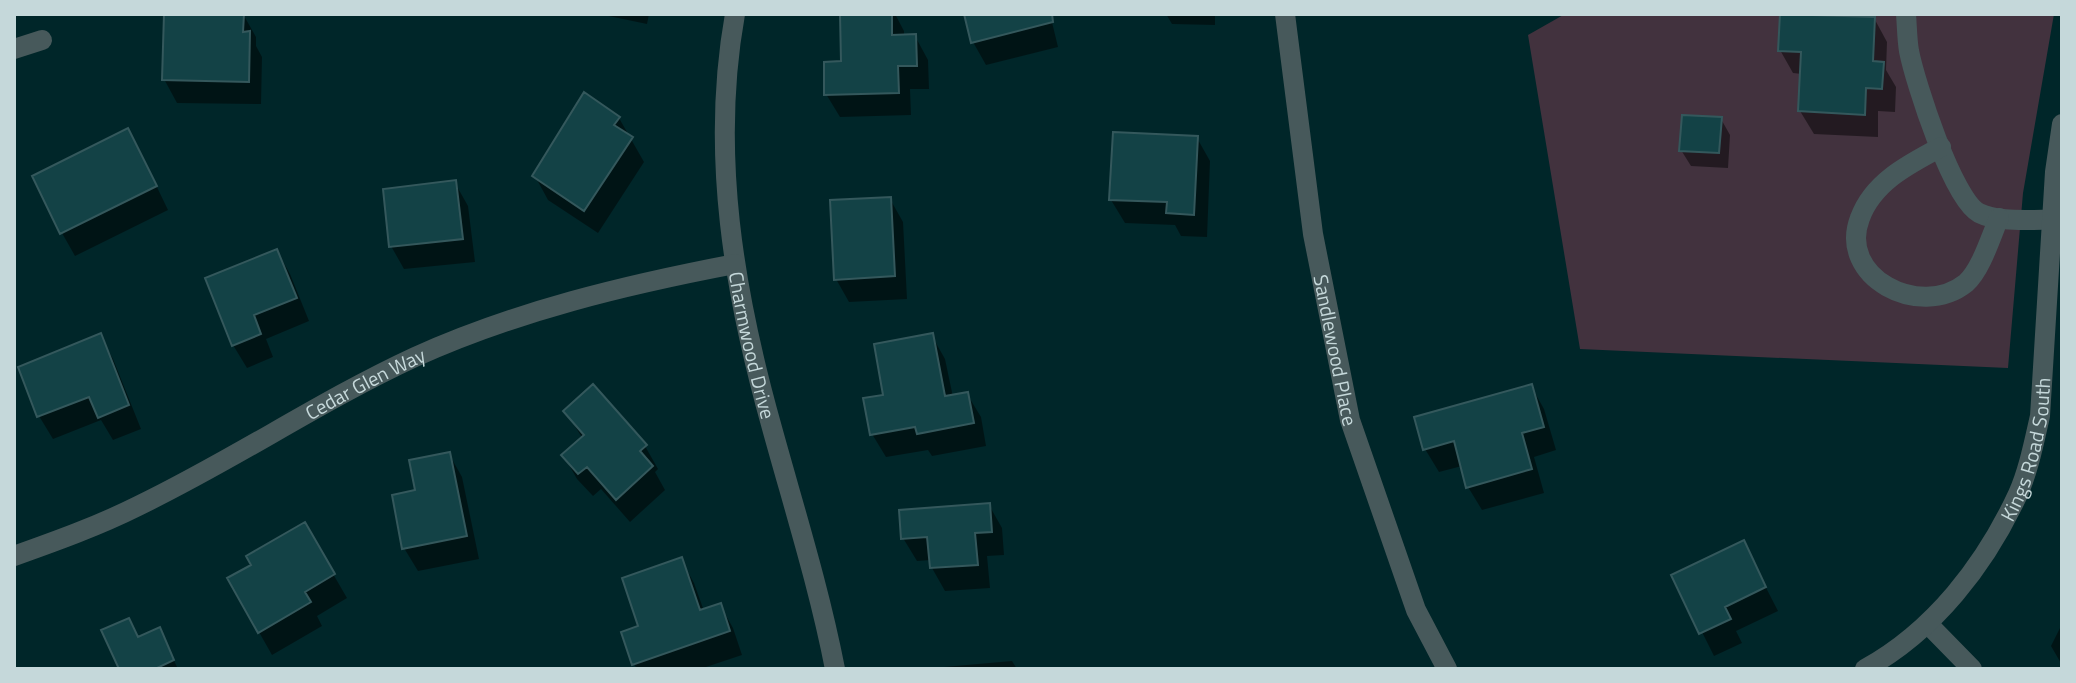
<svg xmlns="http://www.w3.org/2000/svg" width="2076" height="683" font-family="'Titillium Web',sans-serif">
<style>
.green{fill:#42323e}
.shadow{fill:#0007}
.building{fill:#134246;stroke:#34585c;stroke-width:2}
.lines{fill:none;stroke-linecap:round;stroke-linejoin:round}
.minor{stroke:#47595b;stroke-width:20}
.labels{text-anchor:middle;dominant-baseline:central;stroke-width:6;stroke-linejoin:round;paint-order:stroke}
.street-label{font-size:20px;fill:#c5d8da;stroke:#010d0e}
</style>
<rect width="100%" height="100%" fill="#002629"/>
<!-- green -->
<path class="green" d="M1565,14H2054L2023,193L2008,368L1580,349L1528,35Z"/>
<!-- shadow -->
<path class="shadow" d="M166,14H243L256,37V46L262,57L261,104L177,103L164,79Z
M599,14H649L647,24Z
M842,14H895L904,31V36H915L928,60L929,89H910L911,115L840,117L826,94L843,63Z
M966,14H1050L1058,47L986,65L973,42Z
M1166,14H1215V25L1172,24Z
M1874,18L1887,42L1886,70L1896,87L1895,112L1878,111V137L1814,134L1800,111L1802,74L1793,73L1780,50Z
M619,118L644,162L598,233L548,200L535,176Z
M1721,119L1730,135L1728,168L1691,166L1681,150Z
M1197,138L1210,161L1207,237L1181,236L1175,225L1125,223L1111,200Z
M141,154L168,210L75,256L62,233Z
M455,183L468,206L475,262L404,269L391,246Z
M890,199L903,222L907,299L849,302L836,279Z
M277,251L290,274L309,321L266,339L273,357L247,368L233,345Z
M100,336L113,359L141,429L113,440L101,420L53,439L39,416L20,368Z
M932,336L945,359L953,397L967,394L981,417L986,446L932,456L928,450L886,457L872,434L886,396Z
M1531,386L1544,409L1556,450L1534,457L1544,493L1482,510L1468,487L1462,466L1439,472L1425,449Z
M566,412L645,446L658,469L655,472L665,490L630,522L601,489L593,496L577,479L564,456L583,439Z
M449,454L462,477L479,559L418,571L404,548L417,492Z
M989,505L1002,528L1004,555L987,556L990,588L945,591L932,568L931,560L917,561L903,538Z
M304,524L347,598L317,616L322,626L272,655L229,579L253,565Z
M1743,543L1778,611L1736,631L1742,643L1714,656L1674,576Z
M681,560L694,583L704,611L720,605L733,628L742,655L700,669H637L634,664L640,628Z
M2062,624V665L2051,646Z
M159,630L178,669H121L138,639Z
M1012,661L1017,669H944V667Z"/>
<!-- building -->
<path class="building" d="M164,14H244L243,32L250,31L249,82L162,80Z
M840,14H892V35L916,34L917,66H898L899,93L824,95V62L841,61Z
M964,14H1052L1053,22L971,43Z
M1780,14L1875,17L1873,61L1884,62L1882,89L1866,88L1865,115L1798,111L1801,52L1778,51Z
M584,92L620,117L614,125L633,137L584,211L532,176Z
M1682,115L1722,117L1719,153L1679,151Z
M128,128L157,186L60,234L32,176Z
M1113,132L1198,136L1194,215L1166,213L1167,202L1109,200Z
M456,180L463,239L389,247L383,189Z
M891,197L895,276L834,280L830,200Z
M277,249L297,298L254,315L261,334L232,346L205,278Z
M101,333L129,405L98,418L89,397L37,417L18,367Z
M933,333L945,396L968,392L974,423L917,434L915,427L870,435L863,398L883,395L874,344Z
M593,384L647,445L640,451L653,466L616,500L587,467L578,474L561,455L584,435L563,411Z
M1532,384L1544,427L1522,433L1532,469L1466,488L1454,441L1423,450L1414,417Z
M450,452L467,536L402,549L392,495L415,490L409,460Z
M990,503L992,532L975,533L978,565L930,568L927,537L901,539L899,510Z
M305,522L335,574L305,592L311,602L258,633L227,578L251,565L246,556Z
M1744,540L1766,587L1725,607L1731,619L1699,634L1671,575Z
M682,557L700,610L721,603L730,631L632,665L621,632L638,626L622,578Z
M129,618L138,637L160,627L174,660L155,669H119L101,630Z"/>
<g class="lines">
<!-- minor -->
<g class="minor">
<path id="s1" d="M735,14C710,153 734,293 772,428C794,508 819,587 835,669"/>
<path id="s2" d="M1285,14L1313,234L1350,420L1416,610L1447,669"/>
<path d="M1906,14C1907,26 1907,39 1909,51C1915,82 1953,200 1979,213C1999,223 2031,219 2052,220"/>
<path d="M14,49L42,40"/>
<path d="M1941,147C1909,164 1873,182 1860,218C1837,277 1920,320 1966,283C1981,270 1991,236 1999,218"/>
<path id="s3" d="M14,556C56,541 98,526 138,506C232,461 320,401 415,357C517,311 625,285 735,264"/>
<path d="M1928,624L1972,669"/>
<path id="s4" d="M1865,669C1934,631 1985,565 2018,494C2029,469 2034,442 2040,416L2055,172L2062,124"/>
</g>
</g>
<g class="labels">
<!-- street labels -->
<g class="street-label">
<text stroke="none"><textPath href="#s1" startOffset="334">Charmwood Drive</textPath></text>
<text stroke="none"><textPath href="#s2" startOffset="340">Sandlewood Place</textPath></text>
<text stroke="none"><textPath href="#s3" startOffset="392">Cedar Glen Way</textPath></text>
<text stroke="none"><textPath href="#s4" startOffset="282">Kings Road South</textPath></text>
</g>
</g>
<!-- border -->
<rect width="2076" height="683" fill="none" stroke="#c5d8da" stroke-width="32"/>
</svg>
